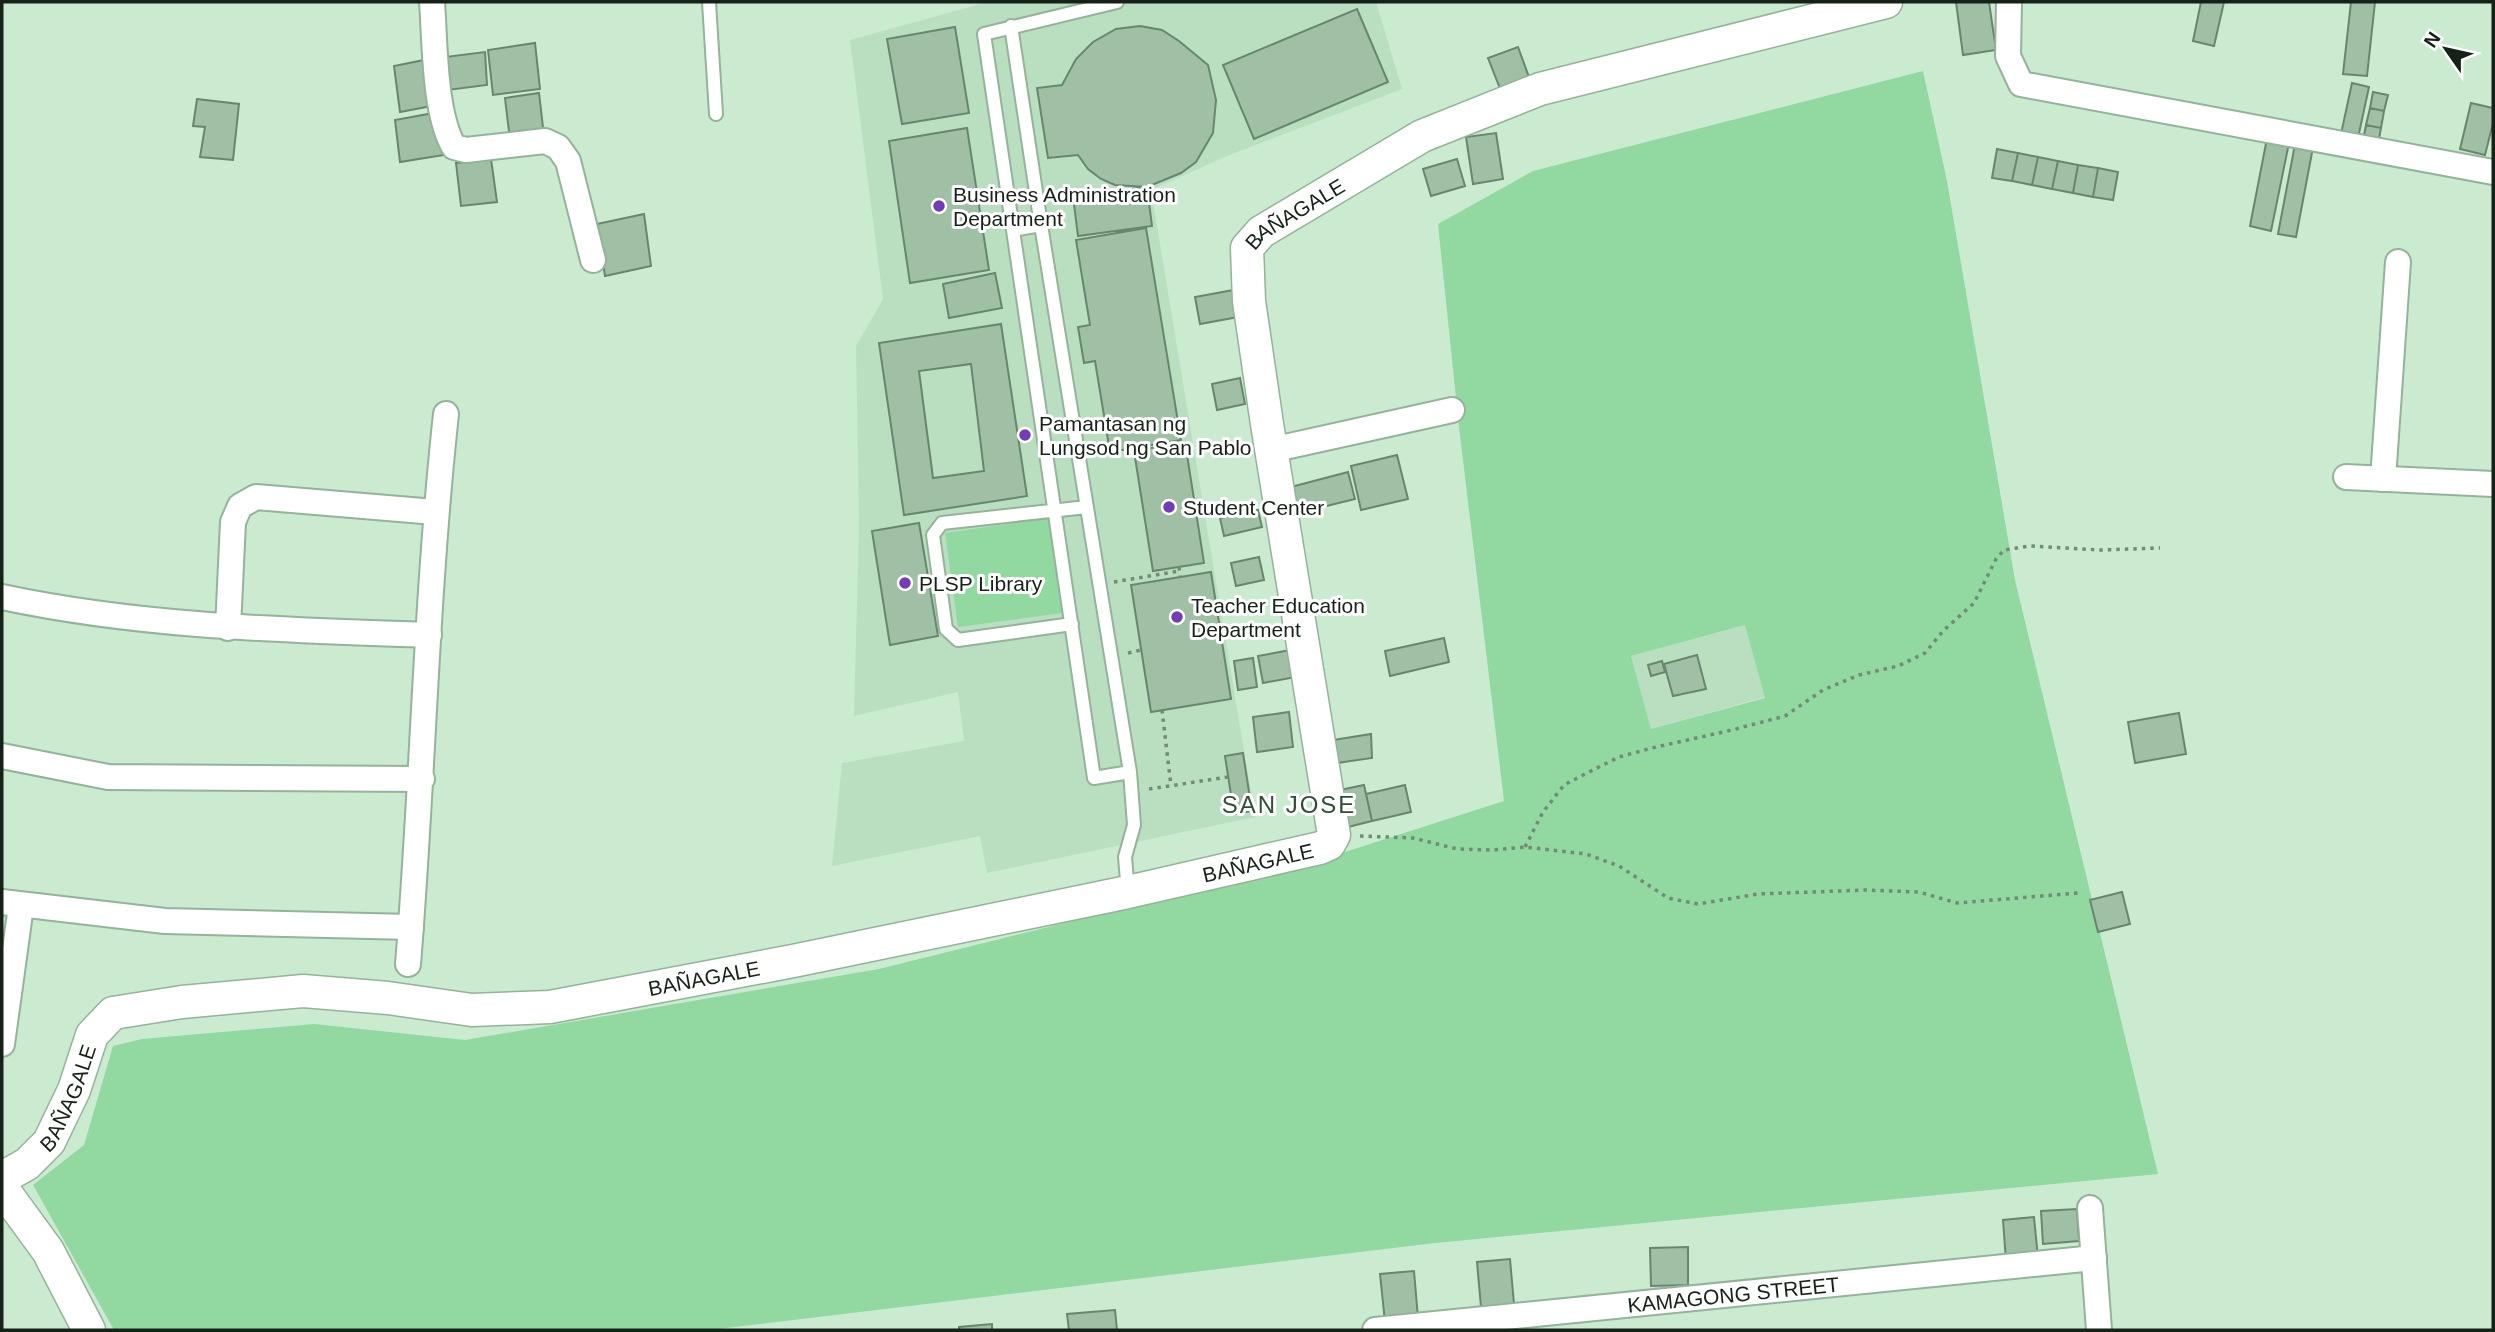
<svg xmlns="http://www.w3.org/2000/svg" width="2495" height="1332" font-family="Helvetica,sans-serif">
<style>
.built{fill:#b9dfc0}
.green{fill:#92d8a1;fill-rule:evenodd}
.building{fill:#a0c0a6;stroke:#68866e;stroke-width:2;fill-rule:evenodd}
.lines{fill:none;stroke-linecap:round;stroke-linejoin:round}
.service-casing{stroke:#94b399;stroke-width:16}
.minor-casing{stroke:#94b399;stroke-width:28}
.tertiary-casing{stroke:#94b399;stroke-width:35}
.path{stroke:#738a77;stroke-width:3.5;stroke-dasharray:3.5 5;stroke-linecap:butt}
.service{stroke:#fff;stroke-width:12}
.minor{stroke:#fff;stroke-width:24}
.tertiary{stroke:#fff;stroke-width:32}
.poi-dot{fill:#733eb5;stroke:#fff;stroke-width:2.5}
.labels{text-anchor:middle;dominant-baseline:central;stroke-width:6;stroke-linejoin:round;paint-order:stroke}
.poi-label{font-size:21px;fill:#162218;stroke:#fff;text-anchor:start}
.street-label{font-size:21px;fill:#162218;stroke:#fff}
.quarter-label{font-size:24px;letter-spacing:2px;fill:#324e38;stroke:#fff}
</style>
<rect width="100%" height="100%" fill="#caebd0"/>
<!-- built -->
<path class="built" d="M988,2H1376L1402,89L1227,156L1151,190L1255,817L987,873L980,836L832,866L842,763L964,741L958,692L854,716L859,524L856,346L883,299L850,40Z
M1746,625L1765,697L1651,729L1631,656Z"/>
<!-- green -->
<path class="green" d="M1923,71L1947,181L2015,580L2158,1174L1435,1243L710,1330H114L33,1185L84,1145L113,1046L142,1039L314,1024L465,1040L879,969L1323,859L1504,801L1459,427L1438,224L1533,171ZM1745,625L1765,698L1651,729L1631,656Z
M1049,518L1062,613L958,627L945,533Z"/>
<!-- building -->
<path class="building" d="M1956,2H1989L1996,50L1963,55Z
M2201,2H2224L2214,46L2193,41Z
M2351,2H2375L2367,76L2343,74Z
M1357,9L1388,82L1254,139L1223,65Z
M1140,26L1162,30L1179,41L1208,65L1216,100L1213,133L1196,162L1181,173L1147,187L1115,185L1101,179L1088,169L1078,155L1048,158L1037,88L1062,85L1076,59L1093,42L1116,29Z
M955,27L969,113L902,124L887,39Z
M535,43L540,89L493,95L488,50Z
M1518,47L1530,80L1501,91L1488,58Z
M485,52L487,85L448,90L445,57Z
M429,59L437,105L400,112L394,66Z
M2352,83L2369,87L2358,138L2341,134Z
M2373,92L2388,95L2384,111L2370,108Z
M539,93L544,136L510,140L505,98Z
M197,99L239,104L233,160L200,157L205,127L193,126Z
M2471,103L2493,108V123L2485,155L2460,149Z
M2370,108L2384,111L2381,128L2366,125Z
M439,112L444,155L400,162L395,120Z
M2366,125L2381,128L2378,144L2363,141Z
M967,128L989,270L910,283L889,141Z
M1496,133L1503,179L1473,184L1466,137Z
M2268,133L2290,138L2271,231L2250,226Z
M2296,139L2314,142L2296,237L2278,234Z
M1997,149L2018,153L2012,181L1992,178Z
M2018,153L2038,157L2032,185L2012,181Z
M2038,157L2058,161L2052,189L2032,185Z
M491,159L497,202L461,206L456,163Z
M1457,159L1465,186L1431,196L1423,169Z
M2058,161L2078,165L2073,193L2052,189Z
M2078,165L2098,168L2093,197L2073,193Z
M2098,168L2118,172L2113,200L2093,197Z
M1147,187L1152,226L1078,236L1073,196Z
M644,214L651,266L605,276L597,224Z
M1146,228L1181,440L1110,452L1095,361L1084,363L1078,327L1090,325L1076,240Z
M995,273L1002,308L949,318L943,284Z
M1239,289L1244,316L1200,324L1195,297Z
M1001,324L1027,496L904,515L879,343ZM971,364L984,471L933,478L919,371Z
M1240,378L1245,404L1217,410L1212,384Z
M1185,442L1204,563L1153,571L1134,451Z
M1397,455L1408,499L1361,510L1351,466Z
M1348,472L1355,499L1298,513L1291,487Z
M1258,510L1262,527L1224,536L1220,518Z
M919,523L938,636L890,645L872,531Z
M1259,557L1264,580L1236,586L1231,563Z
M1211,572L1231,699L1151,712L1131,585Z
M1444,638L1449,662L1390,676L1385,651Z
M1296,649L1301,676L1263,683L1258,656Z
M1697,655L1706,689L1673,696L1664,664Z
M1253,658L1257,687L1238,690L1234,661Z
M1662,661L1665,672L1651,676L1648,665Z
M1289,712L1293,747L1257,752L1253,717Z
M2179,713L2186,754L2135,763L2128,722Z
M1371,734L1372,758L1337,763L1333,740Z
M1243,753L1252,811L1234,814L1225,756Z
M1364,785L1372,821L1348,827L1340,790Z
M1405,785L1411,812L1372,821L1366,794Z
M2122,892L2130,924L2098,932L2090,900Z
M2077,1209L2079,1241L2043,1244L2041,1211Z
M2034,1217L2038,1258L2006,1261L2003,1220Z
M1688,1247V1285L1651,1286L1650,1248Z
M1510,1259L1514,1304L1481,1307L1477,1262Z
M1414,1271L1418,1318L1385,1322L1380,1274Z
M1115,1310L1117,1330H1069L1067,1314Z
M992,1324V1330H959V1327Z"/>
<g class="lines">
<!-- service casing -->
<g class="service-casing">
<path id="service" d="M709,2L716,114
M1117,2L984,34L1094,778L1130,772
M1011,26L1041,225L1130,772L1134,825L1125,857L1128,892
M1013,230L1041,225
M1072,624L958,640L946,629L933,535L942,523L1087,507"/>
</g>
<!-- minor casing -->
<g class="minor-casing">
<g id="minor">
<path d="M432,2C435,42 434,113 454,147L466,150L545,141L558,147L568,161L593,260"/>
<path d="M2009,2L2008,56L2021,84L2493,172"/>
<path d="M1271,450L1452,410"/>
<path d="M2346,477L2493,484"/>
<path d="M2383,479L2398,262"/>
<path d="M2,597C143,627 285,630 429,635"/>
<path d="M228,628L233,522L240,506L256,497L435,512"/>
<path d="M2,756L108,777L422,779"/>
<path d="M2,902L165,921L411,927"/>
<path d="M408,964C423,781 426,597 446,414"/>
<path d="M2,1044L21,906"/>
<path d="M2090,1208L2099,1330"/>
<path id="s1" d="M1375,1330L2094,1258"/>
</g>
</g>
<!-- tertiary casing -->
<g class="tertiary-casing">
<g id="tertiary">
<path id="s2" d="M2,1178L27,1164L49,1142L74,1090L92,1035L113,1013L182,1002L303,991L388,998L472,1010L550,1007L793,961L1128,892L1320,848L1329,844L1334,835L1267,424L1249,301L1247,248L1261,232L1422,136L1540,89L1886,2"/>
<path d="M2,1188L48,1251L89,1330"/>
</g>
</g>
<!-- path -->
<path class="path" d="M1179,567L1180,576
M1114,582L1179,571
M1128,653L1141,650
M1162,710L1171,786
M1149,789L1228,777
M1360,836L1413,838L1457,849L1492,850L1525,847L1586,854L1619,866L1668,898L1698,904L1758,894L1865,890L1919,892L1957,903L2078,893
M1525,847L1543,812L1564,785L1587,773L1619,757L1652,748L1732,730L1785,716L1823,690L1859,675L1898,666L1925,653L1943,631L1974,603L1996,559L2004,550L2030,546L2101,550L2160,548"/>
<!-- service -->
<use href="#service" class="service"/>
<!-- minor -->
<use href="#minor" class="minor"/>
<!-- tertiary -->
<use href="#tertiary" class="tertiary"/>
</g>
<!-- markers -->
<g class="poi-dot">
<circle cx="939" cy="206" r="7"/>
<circle cx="1025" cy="435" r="7"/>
<circle cx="1169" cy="507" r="7"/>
<circle cx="905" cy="583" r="7"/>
<circle cx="1177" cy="617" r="7"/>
</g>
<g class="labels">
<!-- poi labels -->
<g class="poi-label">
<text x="953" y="194">Business Administration<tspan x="953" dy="24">Department</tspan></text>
<text x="1039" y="423">Pamantasan ng<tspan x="1039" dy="24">Lungsod ng San Pablo</tspan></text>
<text x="1183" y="507">Student Center</text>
<text x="919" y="583">PLSP Library</text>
<text x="1191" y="605">Teacher Education<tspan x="1191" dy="24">Department</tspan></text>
</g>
<!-- street labels -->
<g class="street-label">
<text stroke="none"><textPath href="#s2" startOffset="2105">BAÑAGALE</textPath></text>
<text stroke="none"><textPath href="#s2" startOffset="1368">BAÑAGALE</textPath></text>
<text stroke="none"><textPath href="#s2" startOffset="802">BAÑAGALE</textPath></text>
<text stroke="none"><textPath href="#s2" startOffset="108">BAÑAGALE</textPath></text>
<text stroke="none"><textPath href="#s1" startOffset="360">KAMAGONG STREET</textPath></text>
</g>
<!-- quarter labels -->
<g class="quarter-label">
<text x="1289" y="804">SAN JOSE</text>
</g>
</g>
<!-- border -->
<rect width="2495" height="1332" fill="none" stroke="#162218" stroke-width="7"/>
<!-- north arrow -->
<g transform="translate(2446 49) rotate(304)" stroke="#ffffff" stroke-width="5" paint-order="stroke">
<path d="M0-5L12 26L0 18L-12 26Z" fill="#162218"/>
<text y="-10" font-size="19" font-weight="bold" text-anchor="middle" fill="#162218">N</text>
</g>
</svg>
